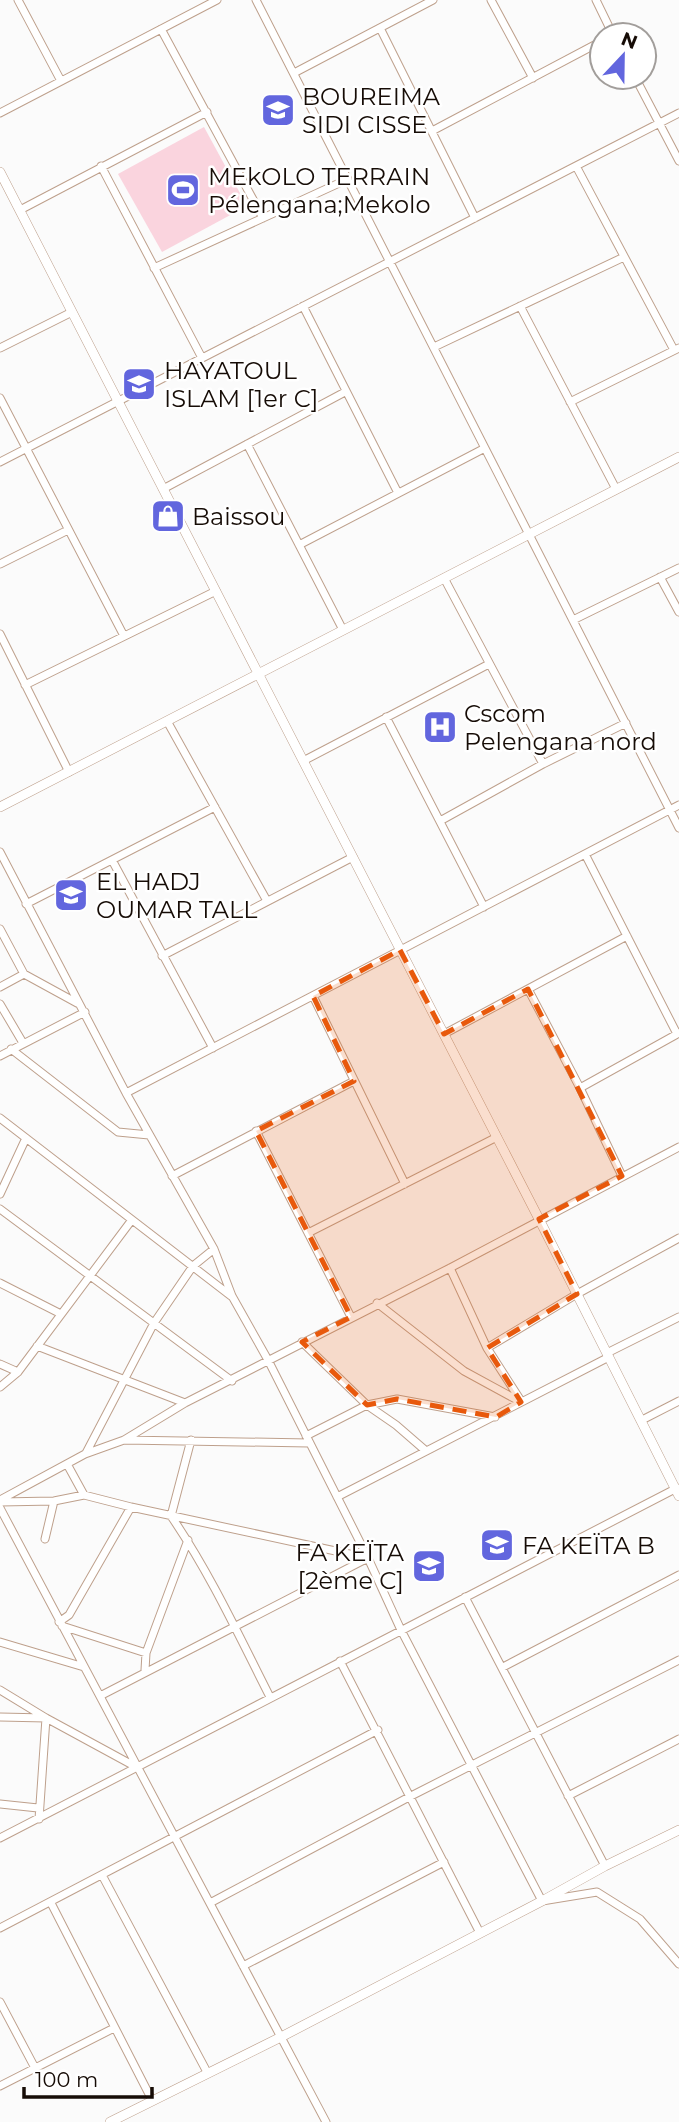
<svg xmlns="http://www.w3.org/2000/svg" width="679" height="2122" font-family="Montserrat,sans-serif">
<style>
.green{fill:#fad4de}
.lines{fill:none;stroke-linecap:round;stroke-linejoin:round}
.minor-casing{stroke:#bea08c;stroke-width:9}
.tertiary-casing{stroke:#bea08c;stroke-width:10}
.minor{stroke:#fff;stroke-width:7}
.tertiary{stroke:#fff;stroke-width:9}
.marked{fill:#e8590c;fill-opacity:0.2;stroke:#e8590c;stroke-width:5;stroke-dasharray:14 9;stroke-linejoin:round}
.labels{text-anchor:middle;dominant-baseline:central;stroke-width:5;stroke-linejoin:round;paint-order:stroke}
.poi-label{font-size:24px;fill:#160c06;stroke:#fff;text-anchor:start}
</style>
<rect width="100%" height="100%" fill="#fbfbfb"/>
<!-- green -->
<path class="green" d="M204,127L247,206L162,252L118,174Z"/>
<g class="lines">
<!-- minor casing -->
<g class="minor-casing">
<path id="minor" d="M18,0L61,81
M256,0L679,828
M491,0L533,78
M596,0L613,35
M380,28L475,218
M161,29L263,218
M294,73L433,0
M635,77L679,161
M0,113L217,0
M432,131L602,41
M101,166L202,358
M576,166L674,350
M20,210L207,112
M154,268L348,179
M303,306L398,493
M520,306L616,489
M434,347L624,257
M0,348L72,312
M0,398L124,636
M570,402L679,348
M247,444L343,630
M0,462L679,113
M163,489L345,392
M299,545L485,448
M0,564L68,530
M660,577L679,612
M444,578L543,764
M573,620L679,568
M0,634L69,772
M25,685L216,591
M386,717L484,907
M167,721L267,901
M303,761L489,664
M440,821L543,764L626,723
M0,852L126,1093L214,1249L232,1296L268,1360L368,1558L401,1630L542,1901L597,1892L640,1919L679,1964
M585,854L677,1034
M112,860L213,1048
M26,904L215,807
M0,929L24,974L77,1003
M162,956L353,857
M0,987L24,974
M528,989L580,1088L622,1176
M313,996L405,1184
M0,1004L23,1043
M444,1034L627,936
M11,1049L118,1132L149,1135
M0,1056L85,1012
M580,1088L679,1033
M126,1093L679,805
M0,1118L231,1296
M256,1131L351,1317
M172,1176L354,1081
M0,1194L26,1138
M0,1209L232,1381
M308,1233L497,1137
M450,1268L487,1348L521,1401
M0,1283L61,1314
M377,1303L464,1371L521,1402
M302,1342L367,1405L396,1425L426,1451
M37,1346L185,1403
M487,1348L577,1294L679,1238
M607,1353L679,1317
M0,1364L18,1372
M0,1387L18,1372L131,1221
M642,1420L679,1401
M306,1436L367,1405L397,1399L495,1417
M124,1440L309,1443
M191,1440L171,1516C210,1573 239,1636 270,1697
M86,1453L154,1323L193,1266L214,1249
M67,1464L84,1495
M337,1497L609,1357
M0,1500L85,1454L124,1440L185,1403L450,1268L679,1147
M0,1502L54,1501L84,1495L131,1507L368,1558
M0,1508L326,2122
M45,1539L54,1501
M465,1597L605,1866
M59,1622L69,1615L131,1507
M62,1626L146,1653
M0,1642L84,1667
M340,1661L480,1933
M503,1667L679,1575
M145,1670L146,1653L188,1540
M0,1690L46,1718L138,1768
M100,1696L368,1558
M0,1717L46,1718L39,1819
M568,1796L679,1739
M0,1804L38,1808
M0,1838L677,1488
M102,1875L207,2072
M51,1903L152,2100
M210,1903L411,1796L679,1660
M0,1928L378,1730
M243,1966L444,1862
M0,2002L35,2068
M0,2086L114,2028"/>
</g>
<!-- tertiary casing -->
<g class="tertiary-casing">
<path id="tertiary" d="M0,172L539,1219L679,1496
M0,807L679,457
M110,2122L281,2037L542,1901L605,1866L679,1830"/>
</g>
<!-- minor -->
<use href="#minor" class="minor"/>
<!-- tertiary -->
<use href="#tertiary" class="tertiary"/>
</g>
<!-- marked area -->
<path class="marked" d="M400,950L444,1034L528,989L622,1176L539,1219L577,1294L487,1348L521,1402L496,1417L397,1399L367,1405L302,1342L351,1317L256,1131L354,1081L313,996Z"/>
<!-- icons -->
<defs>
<g id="school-square" transform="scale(1.75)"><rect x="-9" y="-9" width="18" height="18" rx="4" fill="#6266de" stroke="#fff"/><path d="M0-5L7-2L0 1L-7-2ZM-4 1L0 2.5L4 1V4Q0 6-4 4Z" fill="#fff"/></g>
<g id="stadium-square" transform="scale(1.75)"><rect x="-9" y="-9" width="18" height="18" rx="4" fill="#6266de" stroke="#fff"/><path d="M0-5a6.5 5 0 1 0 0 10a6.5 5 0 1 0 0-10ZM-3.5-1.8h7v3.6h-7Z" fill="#fff"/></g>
<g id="shop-square" transform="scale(1.75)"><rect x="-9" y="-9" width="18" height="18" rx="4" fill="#6266de" stroke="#fff"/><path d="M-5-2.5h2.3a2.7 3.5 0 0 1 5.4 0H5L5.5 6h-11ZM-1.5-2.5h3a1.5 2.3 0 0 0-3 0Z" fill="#fff"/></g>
<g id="hospital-square" transform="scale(1.75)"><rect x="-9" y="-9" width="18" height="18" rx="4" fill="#6266de" stroke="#fff"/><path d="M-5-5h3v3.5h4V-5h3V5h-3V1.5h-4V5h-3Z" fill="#fff"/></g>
</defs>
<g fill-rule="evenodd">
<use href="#school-square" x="278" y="110"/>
<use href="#stadium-square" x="183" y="190"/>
<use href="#school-square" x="139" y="384"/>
<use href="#shop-square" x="168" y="516"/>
<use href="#hospital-square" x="440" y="727"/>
<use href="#school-square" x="71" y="895"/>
<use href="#school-square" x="497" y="1545"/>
<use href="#school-square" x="429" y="1566"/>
</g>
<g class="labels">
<!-- poi labels -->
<g class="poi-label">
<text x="302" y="96">BOUREIMA<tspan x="302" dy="28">SIDI CISSE</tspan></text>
<text x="208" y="176">MEkOLO TERRAIN<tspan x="208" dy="28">Pélengana;Mekolo</tspan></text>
<text x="164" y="370">HAYATOUL<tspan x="164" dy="28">ISLAM [1er C]</tspan></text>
<text x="192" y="516">Baissou</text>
<text x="464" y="713">Cscom<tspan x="464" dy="28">Pelengana nord</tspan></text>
<text x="96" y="881">EL HADJ<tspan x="96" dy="28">OUMAR TALL</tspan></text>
<text x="522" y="1545">FA KEÏTA B</text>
<text x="404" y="1552" text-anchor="end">FA KEÏTA<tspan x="404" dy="28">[2ème C]</tspan></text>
</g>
</g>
<!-- north arrow -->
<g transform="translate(623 56) rotate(22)"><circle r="33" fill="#ffffff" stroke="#a29e9b" stroke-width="2"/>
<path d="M0-5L12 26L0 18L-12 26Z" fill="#6266de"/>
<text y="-10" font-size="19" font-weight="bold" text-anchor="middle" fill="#160c06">N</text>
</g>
<!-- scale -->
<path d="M24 2087v10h128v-10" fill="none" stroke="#160c06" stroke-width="3.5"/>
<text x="35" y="2087" font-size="21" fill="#160c06" stroke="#ffffff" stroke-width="5" paint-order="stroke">100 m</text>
</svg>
